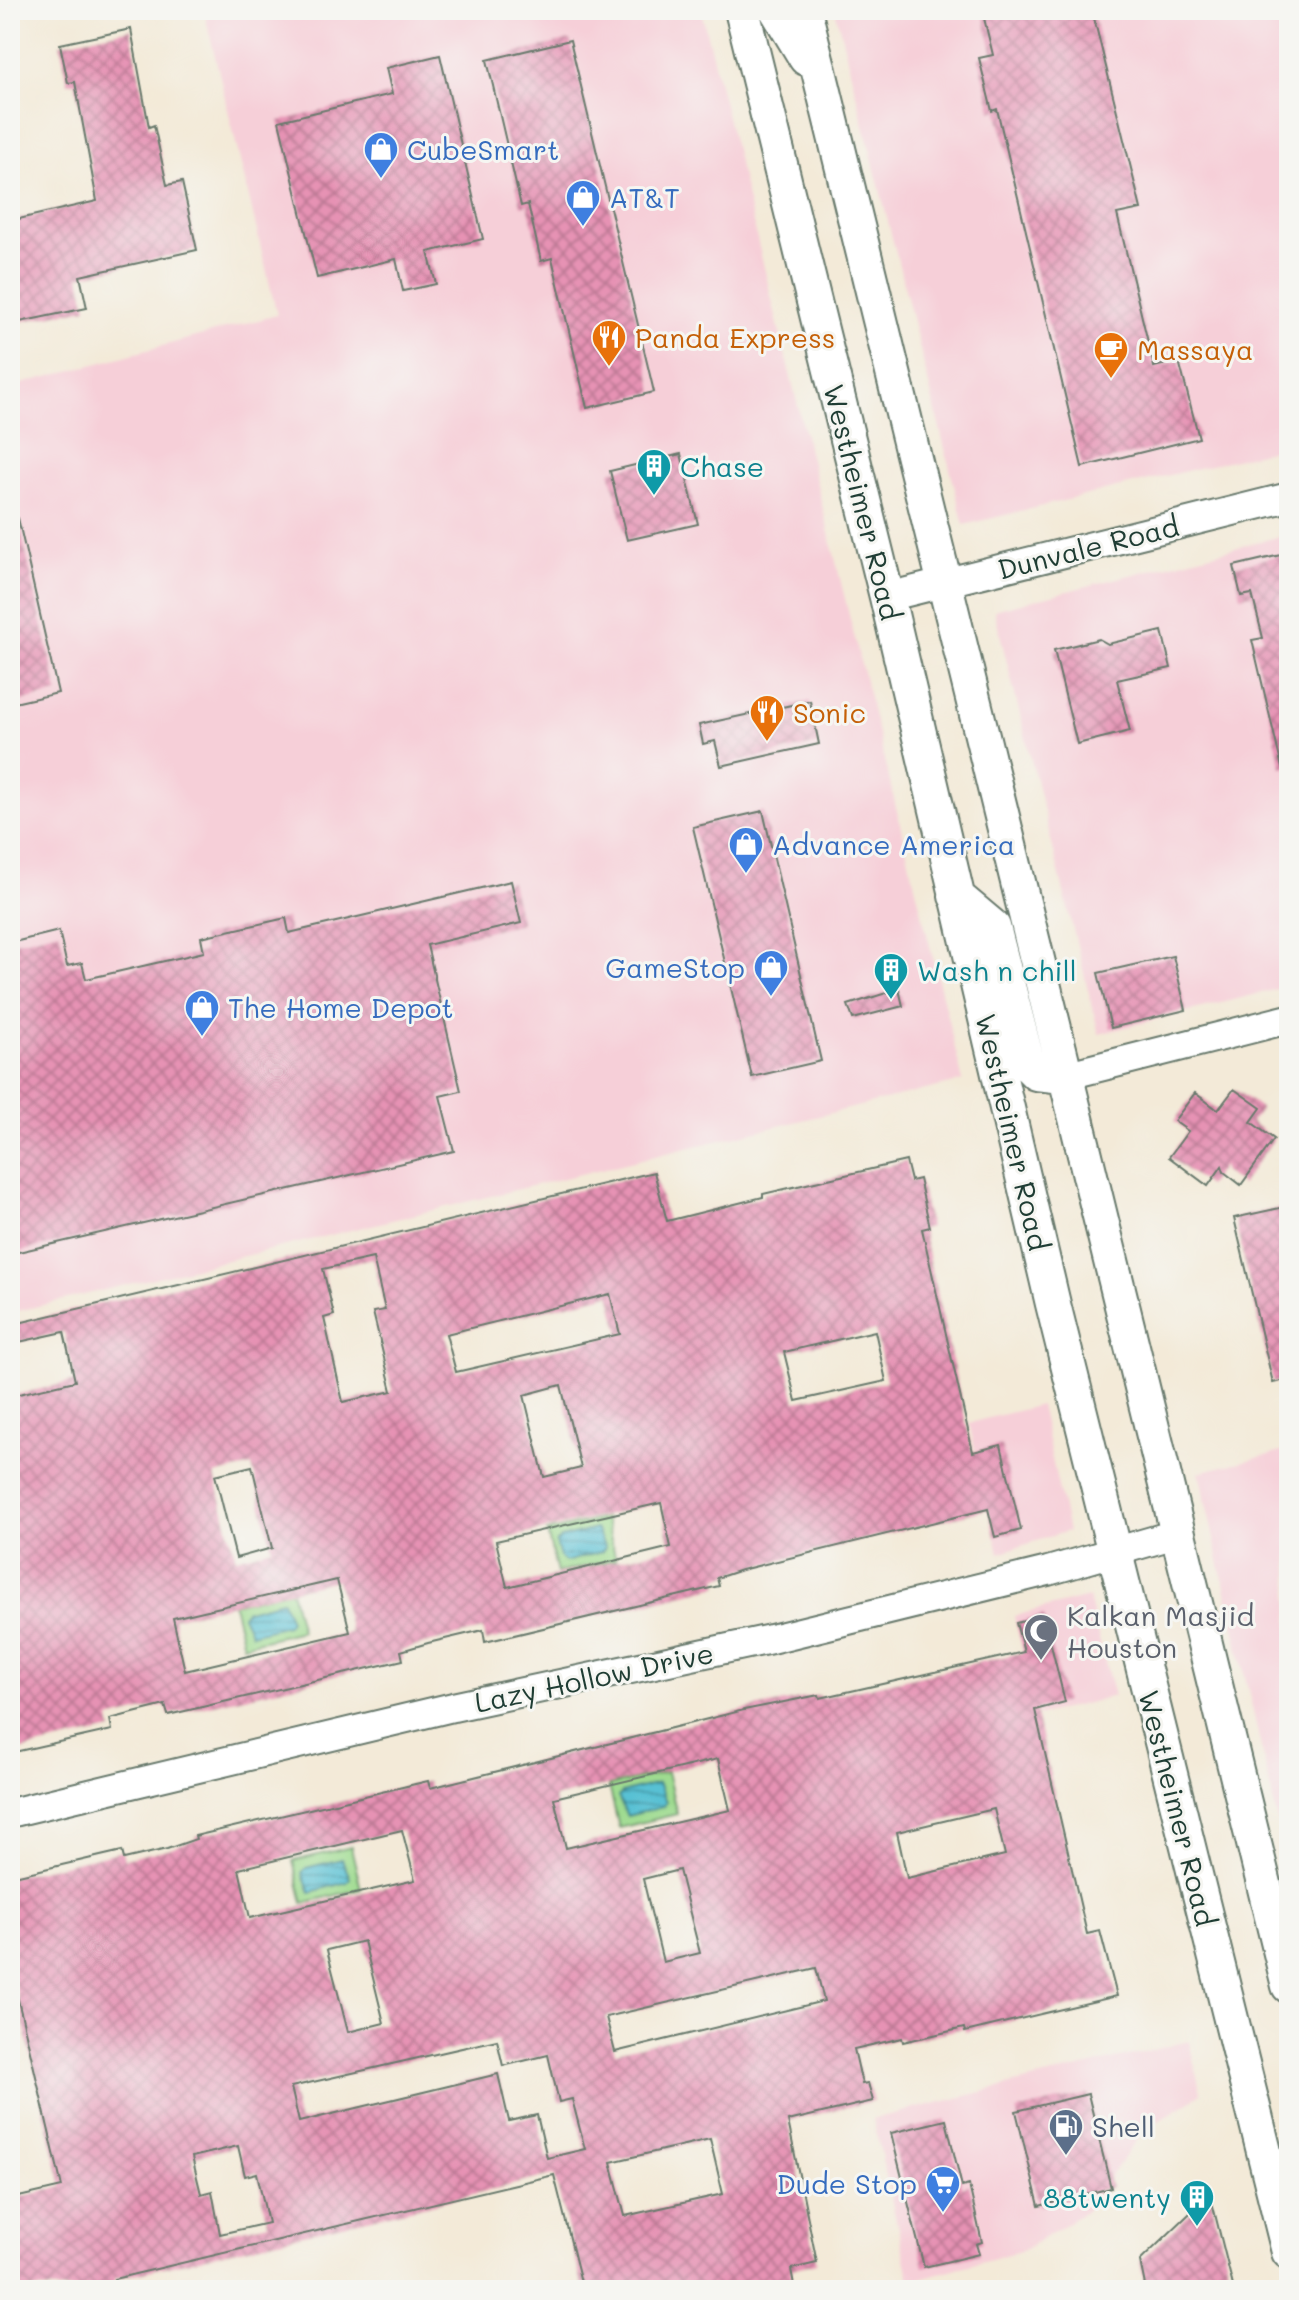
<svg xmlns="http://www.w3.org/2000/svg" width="1299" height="2300" font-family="Mali,sans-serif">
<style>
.built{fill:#f6cfd8}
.green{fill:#9fdb90;stroke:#5f8c62;stroke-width:2}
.water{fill:url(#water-rules);stroke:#3c7f84;stroke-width:2}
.building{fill:url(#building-cross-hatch);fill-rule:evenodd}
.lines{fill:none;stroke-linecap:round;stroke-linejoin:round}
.minor-casing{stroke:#697a6d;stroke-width:32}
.major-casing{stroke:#697a6d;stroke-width:38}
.minor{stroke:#fff;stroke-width:28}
.major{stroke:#fff;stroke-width:34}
.labels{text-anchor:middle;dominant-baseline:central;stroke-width:6;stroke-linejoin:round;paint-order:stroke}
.shop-label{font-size:28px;fill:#366cbe;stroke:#f6f6f2;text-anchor:start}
.food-label{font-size:28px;fill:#c56008;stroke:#f6f6f2;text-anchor:start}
.culture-label{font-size:28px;fill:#0d838f;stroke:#f6f6f2;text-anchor:start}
.street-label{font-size:28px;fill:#1f3d34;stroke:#f6f6f2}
.worship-label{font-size:28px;fill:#5b616d;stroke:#f6f6f2;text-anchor:start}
.service-label{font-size:28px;fill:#4e5e75;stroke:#f6f6f2;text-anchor:start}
</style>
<defs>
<pattern id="water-rules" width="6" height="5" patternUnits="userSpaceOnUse" patternTransform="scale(2)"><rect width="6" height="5" fill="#58c1d4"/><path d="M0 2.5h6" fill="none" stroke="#489ead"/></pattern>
<pattern id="building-cross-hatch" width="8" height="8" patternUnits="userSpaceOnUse" patternTransform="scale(2)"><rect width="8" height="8" fill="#e692b4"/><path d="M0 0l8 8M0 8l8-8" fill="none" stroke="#ba7893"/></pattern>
</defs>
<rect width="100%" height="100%" fill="#f6f6f2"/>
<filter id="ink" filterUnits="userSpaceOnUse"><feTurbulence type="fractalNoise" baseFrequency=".0125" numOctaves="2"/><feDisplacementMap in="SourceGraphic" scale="16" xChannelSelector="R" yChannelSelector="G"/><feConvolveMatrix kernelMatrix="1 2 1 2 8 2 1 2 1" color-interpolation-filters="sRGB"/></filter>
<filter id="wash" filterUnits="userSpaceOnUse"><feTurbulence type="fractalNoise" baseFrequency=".006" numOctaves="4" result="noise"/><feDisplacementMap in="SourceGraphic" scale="32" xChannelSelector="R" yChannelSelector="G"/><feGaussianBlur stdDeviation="1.8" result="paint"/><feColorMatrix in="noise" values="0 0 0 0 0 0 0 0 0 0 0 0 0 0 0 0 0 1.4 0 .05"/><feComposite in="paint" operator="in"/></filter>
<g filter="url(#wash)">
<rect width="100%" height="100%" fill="#f3ead8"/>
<!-- built -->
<path class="built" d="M204,10H701L963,1081L10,1313V387L277,315Z
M835,10H1289V446L964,525Z
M1289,534V986L1099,1034L994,610Z
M1040,1405L1068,1531L999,1553L969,1423Z
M1289,1450V1872L1199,1472Z
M1088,1597L1114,1696L1038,1716L1014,1616Z
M1189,2041L1201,2094L1143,2131L1086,2211L1024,2250L910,2281L873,2119Z"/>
<!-- green -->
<path class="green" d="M605,1518L616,1559L557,1573L547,1532Z
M291,1590L301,1631L243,1645L233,1604Z
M667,1772L677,1814L619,1828L609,1786Z
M351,1847L361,1889L303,1903L293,1861Z"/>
<!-- water -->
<path class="water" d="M596,1529L605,1548L601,1552L565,1562L560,1558L556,1543L561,1538Z
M282,1601L290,1620L287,1625L251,1634L242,1615L247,1610Z
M658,1783L666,1802L663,1807L627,1816L618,1797L622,1793Z
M342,1859L350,1878L347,1882L310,1892L302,1873L306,1868Z"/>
<g id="blocks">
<!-- building -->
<path class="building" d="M982,10H1092L1141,209L1117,214L1154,367L1179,361L1199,438L1082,467L997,109L992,111L979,58L993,55Z
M131,29L149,127L154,125L167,185L182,182L197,250L80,276L87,308L10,324V221L97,201L75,82L68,83L60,44Z
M570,40L654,392L587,408L552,258L541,261L528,204L521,206L487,60Z
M440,55L483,239L428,252L436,284L403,291L396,259L317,278L279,121L392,94L386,68Z
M681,454L698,524L627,540L610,471Z
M18,518L58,693L10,704V519Z
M1289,553V767L1282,768L1252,640L1263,638L1252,594L1241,596L1234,566Z
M1162,631L1171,668L1117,680L1130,731L1077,744L1054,650L1099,639L1108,644Z
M810,701L819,744L721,766L715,741L703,744L699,725Z
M763,811L821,1061L752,1077L693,827Z
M511,881L521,923L427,945L461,1091L440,1096L454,1151L10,1254V943L59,931L67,966L82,963L86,979L204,952L201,937L286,918L289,933Z
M1173,956L1186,1010L1111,1028L1098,973Z
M899,989L903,1006L853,1019L848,1005Z
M1234,1089L1261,1108L1251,1122L1274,1139L1241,1185L1224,1172L1222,1166L1208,1186L1169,1157L1188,1131L1174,1121L1195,1093L1218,1110Z
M906,1161L911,1181L919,1179L930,1227L922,1229L973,1452L1001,1445L1021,1530L995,1537L988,1509L741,1570L717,1578L719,1586L485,1642L483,1630L428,1643L401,1651L403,1660L168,1715L165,1705L110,1719L112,1730L10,1753V1396L75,1381L64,1332L10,1344V1325L654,1172L667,1221L763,1197V1194ZM373,1258L385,1310L373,1312L392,1391L343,1402L324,1318L334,1315L323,1269ZM610,1294L620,1334L456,1372L446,1334ZM875,1331L886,1381L796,1401L784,1352ZM561,1385L581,1468L544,1477L524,1395ZM252,1466L272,1548L236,1558L215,1475ZM661,1503L671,1547L507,1587L496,1541ZM337,1580L350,1632L185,1671L173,1618Z
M1289,1206V1379L1273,1383L1234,1218Z
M1044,1616L1065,1702L1035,1710L1087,1934L1100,1931L1117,1996L965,2032L964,2028L903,2042L902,2038L854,2049L862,2084L868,2083L873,2101L788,2121L817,2263L791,2269L795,2290H583L554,2175L114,2279L117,2290H10V2199L62,2187L10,1966V1877L122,1851L124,1859L167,1849L196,1839L195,1836L428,1781L430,1788L744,1710L819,1695L820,1698L1024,1652L1016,1623ZM718,1759L730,1810L566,1848L554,1798ZM994,1809L1005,1855L907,1878L897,1832ZM402,1830L415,1880L250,1918L239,1869ZM679,1870L700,1953L663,1962L643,1879ZM364,1941L384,2023L348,2032L327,1950ZM816,1968L824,2001L615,2052L606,2017ZM497,2040L503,2066L548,2055L559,2102L572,2099L585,2149L547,2158L537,2115L509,2121L498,2074L299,2122L291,2087ZM710,2139L723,2194L625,2216L611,2162ZM238,2146L245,2176L257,2173L268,2223L220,2234L212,2191L201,2194L192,2157Z
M1088,2094L1111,2188L1039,2206L1016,2111Z
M946,2120L962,2187L969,2185L982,2242L976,2244L979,2254L924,2267L891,2133Z
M1210,2194L1234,2290H1146L1140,2261Z"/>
</g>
</g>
<g filter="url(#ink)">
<use href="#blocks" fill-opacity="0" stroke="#697a6d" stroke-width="2"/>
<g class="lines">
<!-- minor casing -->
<g class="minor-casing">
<path id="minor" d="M887,597L1289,497
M1064,1076L1289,1019
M10,1813L453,1707L771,1639L1048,1571L1176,1534"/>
</g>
<!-- major casing -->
<g class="major-casing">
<path id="major" d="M742,10L887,597L1053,1304L1289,2252
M777,10L806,58
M804,10L1289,1986
M956,896L993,927L1028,1065L1036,1073L1064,1076"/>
</g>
<!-- minor -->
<use href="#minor" class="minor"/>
<!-- major -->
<use href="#major" class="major"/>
</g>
</g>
<!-- icons -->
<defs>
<g id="shop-pin" transform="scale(1.8)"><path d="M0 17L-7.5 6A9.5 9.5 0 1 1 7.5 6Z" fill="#3f7fe0" stroke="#f6f6f2"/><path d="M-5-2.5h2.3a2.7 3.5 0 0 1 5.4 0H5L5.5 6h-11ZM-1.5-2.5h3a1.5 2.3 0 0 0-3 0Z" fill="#fff"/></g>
<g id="restaurant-pin" transform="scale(1.8)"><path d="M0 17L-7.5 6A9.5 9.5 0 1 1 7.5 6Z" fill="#e8710a" stroke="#f6f6f2"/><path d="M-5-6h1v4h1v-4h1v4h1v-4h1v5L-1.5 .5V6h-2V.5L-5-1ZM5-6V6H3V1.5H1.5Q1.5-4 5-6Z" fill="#fff"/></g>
<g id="cafe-pin" transform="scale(1.8)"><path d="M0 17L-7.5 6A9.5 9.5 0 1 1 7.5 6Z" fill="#e8710a" stroke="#f6f6f2"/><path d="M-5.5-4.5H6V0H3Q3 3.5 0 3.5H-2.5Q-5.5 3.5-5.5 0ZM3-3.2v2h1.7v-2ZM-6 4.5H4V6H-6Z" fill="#fff"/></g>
<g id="building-pin" transform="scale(1.8)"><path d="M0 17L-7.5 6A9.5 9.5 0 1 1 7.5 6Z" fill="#0f9aa8" stroke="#f6f6f2"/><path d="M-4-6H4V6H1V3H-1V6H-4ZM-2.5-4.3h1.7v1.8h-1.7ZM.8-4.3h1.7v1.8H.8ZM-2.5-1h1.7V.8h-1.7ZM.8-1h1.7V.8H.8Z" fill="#fff"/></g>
<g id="mosque-pin" transform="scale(1.8)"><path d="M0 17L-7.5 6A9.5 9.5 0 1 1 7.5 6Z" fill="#6b7280" stroke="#f6f6f2"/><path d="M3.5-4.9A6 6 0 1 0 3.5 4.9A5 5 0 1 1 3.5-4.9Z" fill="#fff"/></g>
<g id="fuel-pin" transform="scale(1.8)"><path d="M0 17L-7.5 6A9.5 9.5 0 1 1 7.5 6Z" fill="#5c6f8a" stroke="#f6f6f2"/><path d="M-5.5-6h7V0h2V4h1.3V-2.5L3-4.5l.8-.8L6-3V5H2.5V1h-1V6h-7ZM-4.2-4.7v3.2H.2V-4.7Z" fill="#fff"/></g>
<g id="supermarket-pin" transform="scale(1.8)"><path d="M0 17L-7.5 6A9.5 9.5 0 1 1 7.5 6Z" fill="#3f7fe0" stroke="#f6f6f2"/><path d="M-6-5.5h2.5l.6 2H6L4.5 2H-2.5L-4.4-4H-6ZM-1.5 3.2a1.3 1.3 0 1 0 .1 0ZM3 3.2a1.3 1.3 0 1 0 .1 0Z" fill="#fff"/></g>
</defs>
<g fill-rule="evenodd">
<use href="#shop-pin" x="381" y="149"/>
<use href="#shop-pin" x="583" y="197"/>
<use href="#restaurant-pin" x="609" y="337"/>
<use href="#cafe-pin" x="1111" y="349"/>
<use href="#building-pin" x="654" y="466"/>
<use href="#restaurant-pin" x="767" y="712"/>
<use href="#shop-pin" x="746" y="844"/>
<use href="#shop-pin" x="771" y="967"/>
<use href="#building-pin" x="891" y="970"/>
<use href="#shop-pin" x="202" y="1007"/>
<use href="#mosque-pin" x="1041" y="1631"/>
<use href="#fuel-pin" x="1066" y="2126"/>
<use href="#supermarket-pin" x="943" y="2183"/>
<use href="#building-pin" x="1197" y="2197"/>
</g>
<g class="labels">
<!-- shop labels -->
<g class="shop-label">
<text x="407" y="149">CubeSmart</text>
<text x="609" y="197">AT&amp;T</text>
<text x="772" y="844">Advance America</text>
<text x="745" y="967" text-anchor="end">GameStop</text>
<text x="228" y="1007">The Home Depot</text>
<text x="917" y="2183" text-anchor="end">Dude Stop</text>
</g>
<!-- food labels -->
<g class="food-label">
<text x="635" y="337">Panda Express</text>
<text x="1137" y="349">Massaya</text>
<text x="793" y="712">Sonic</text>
</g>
<!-- culture labels -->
<g class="culture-label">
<text x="680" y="466">Chase</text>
<text x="917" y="970">Wash n chill</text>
<text x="1171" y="2197" text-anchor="end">88twenty</text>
</g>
<!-- street labels -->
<g class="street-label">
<text transform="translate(863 502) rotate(76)">Westheimer Road</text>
<text transform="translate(1088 547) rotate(-14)">Dunvale Road</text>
<text transform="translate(1013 1132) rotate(77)">Westheimer Road</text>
<text transform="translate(594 1677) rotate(-12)">Lazy Hollow Drive</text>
<text transform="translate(1178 1808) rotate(76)">Westheimer Road</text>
</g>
<!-- worship labels -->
<g class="worship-label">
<text x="1067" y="1615">Kalkan Masjid<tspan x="1067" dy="32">Houston</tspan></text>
</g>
<!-- service labels -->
<g class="service-label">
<text x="1092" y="2126">Shell</text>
</g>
</g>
<!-- margin -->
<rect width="1299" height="2300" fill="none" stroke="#f6f6f2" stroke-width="40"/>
</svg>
